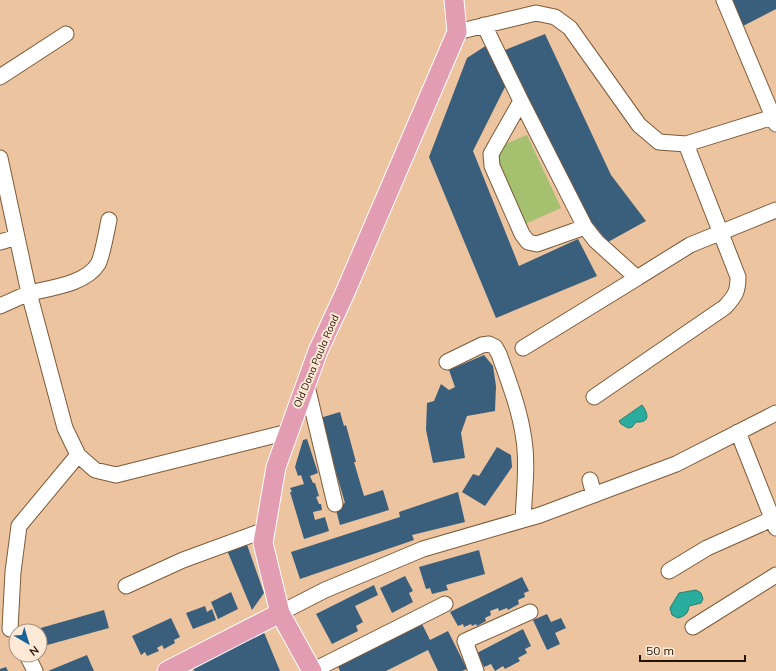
<svg xmlns="http://www.w3.org/2000/svg" width="776" height="671" font-family="Mulish,sans-serif">
<style>
.green{fill:#a5c06f}
.water{fill:#2aac9e;stroke:#277e70}
.building{fill:#395f7d}
.lines{fill:none;stroke-linecap:round;stroke-linejoin:round}
.minor-casing{stroke:#7d5a39;stroke-width:17}
.major-casing{stroke:#fff;stroke-width:21}
.minor{stroke:#fff;stroke-width:15}
.major{stroke:#e39db2;stroke-width:19}
.labels{text-anchor:middle;dominant-baseline:central;stroke-width:4;stroke-linejoin:round;paint-order:stroke}
.street-label{font-size:10px;fill:#211305;stroke:#fee9d7}
</style>
<rect width="100%" height="100%" fill="#ecc4a0"/>
<!-- green -->
<path class="green" d="M527,135L561,208L525,224L495,160L500,146Z"/>
<!-- water -->
<path class="water" d="M642,405C648,413 651,423 636,422L632,427L628,428L621,424L619,421Z
M696,590L701,593L703,599L701,603L689,606C688,614 685,616 678,618L672,615L670,608L679,593Z"/>
<!-- building -->
<path class="building" d="M730,0H776V9L743,26Z
M545,34L611,175L646,221L608,242L579,207L500,52Z
M487,45L506,85L473,151L519,266L578,239L597,276L496,318L429,157L467,58Z
M484,355L493,366L496,386L495,411L467,416L461,433L465,458L433,463L426,430L427,403L434,401L441,384L449,390L455,387L449,370Z
M340,412L344,426L346,425L356,462H354L364,496L383,490L389,510L340,525L335,506L345,503L320,418Z
M307,439L318,473L310,476L313,483H315L319,496L316,497L319,504H321L322,510L313,512L315,520L325,517L329,531L304,539L290,492H292L290,488L304,484L301,475L298,476L295,467L303,440Z
M497,447L511,455L512,467L485,506L462,492L473,474L479,476Z
M458,492L465,522L412,535L414,540L300,579L291,552L400,517L399,512Z
M245,539L264,593L252,610L226,548Z
M479,550L485,574L446,585L448,590L432,594L430,588L426,589L419,567Z
M405,576L413,591L409,593L413,602L392,613L380,588Z
M522,577L529,591L524,593L525,597L518,600L519,604L508,610L507,608L499,611L498,608L490,611L491,615L485,618L486,621L477,626L476,624L472,626L471,624L464,627L463,624L458,626L450,612Z
M374,585L378,595L355,606L363,622L356,626L358,631L332,644L316,614Z
M231,592L238,609L218,619L211,602Z
M205,606L207,612L212,609L216,620L193,629L186,613Z
M104,610L109,628L40,647V631H30Z
M547,614L551,622L561,618L566,628L555,633L560,644L547,650L533,620Z
M171,618L180,637L174,640L175,643L164,649L162,645L157,648L159,651L147,656L145,652L141,655L132,636Z
M422,624L430,640L448,631L467,669L462,671H438L428,650L386,671H340L338,666Z
M523,629L531,646L525,649L527,653L518,658L520,661L505,669L503,666L495,671L491,664L484,667L477,653Z
M263,630L280,671H194L192,666Z
M87,655L94,671H48Z
M6,667L8,671H0V669Z"/>
<g class="lines">
<!-- minor casing -->
<g class="minor-casing">
<path id="minor" d="M724,0L776,124
M484,25L521,101L585,227L596,241L637,278L523,348
M457,32L536,13L555,17L570,28L639,125L659,142L686,144L773,117
M0,77L66,34
M521,101L491,154L492,166L522,234L528,242L537,244L585,227
M0,158L29,293C50,288 86,284 98,264C102,258 107,229 109,220
M0,242L17,237
M637,278L690,245L776,210
M0,306L29,293L65,428L78,455L95,470L116,475L288,432
M447,362L482,345L489,344L495,347L499,354C509,382 520,410 524,440C528,466 524,494 523,520
M306,382L335,504
M594,397L725,307C735,296 738,292 738,277L686,144
M738,432L776,528
M590,480L594,495
M669,571L707,548L772,519
M126,586L183,560L265,530
M280,613L325,590L423,549L540,515L676,464L776,413
M693,627L776,575
M10,629L13,572L19,526L78,455
M27,655L35,671
M312,671L445,604
M476,671L465,641L530,612"/>
</g>
<!-- major casing -->
<g class="major-casing">
<path id="major" d="M167,671L280,613
M312,671L280,613L263,543L276,467L318,351L344,295L457,32L454,0"/>
</g>
<!-- minor -->
<use href="#minor" class="minor"/>
<!-- major -->
<use href="#major" class="major"/>
</g>
<g class="labels">
<!-- street labels -->
<g class="street-label">
<text transform="translate(316 361) rotate(-67)">Old Dona Paula Road</text>
</g>
</g>
<!-- north arrow -->
<g transform="translate(28 643) rotate(142)"><circle r="19" fill="#fee9d7" stroke="#a69383"/>
<path d="M0-3L7 15L0 10L-7 15Z" fill="#186497"/>
<text y="-6" font-size="11" font-weight="bold" text-anchor="middle" fill="#211305">N</text>
</g>
<!-- scale -->
<path d="M640 655v6h105v-6" fill="none" stroke="#211305" stroke-width="2"/>
<text x="646" y="655" font-size="12" fill="#211305" stroke="#fee9d7" stroke-width="3" paint-order="stroke">50 m</text>
</svg>
